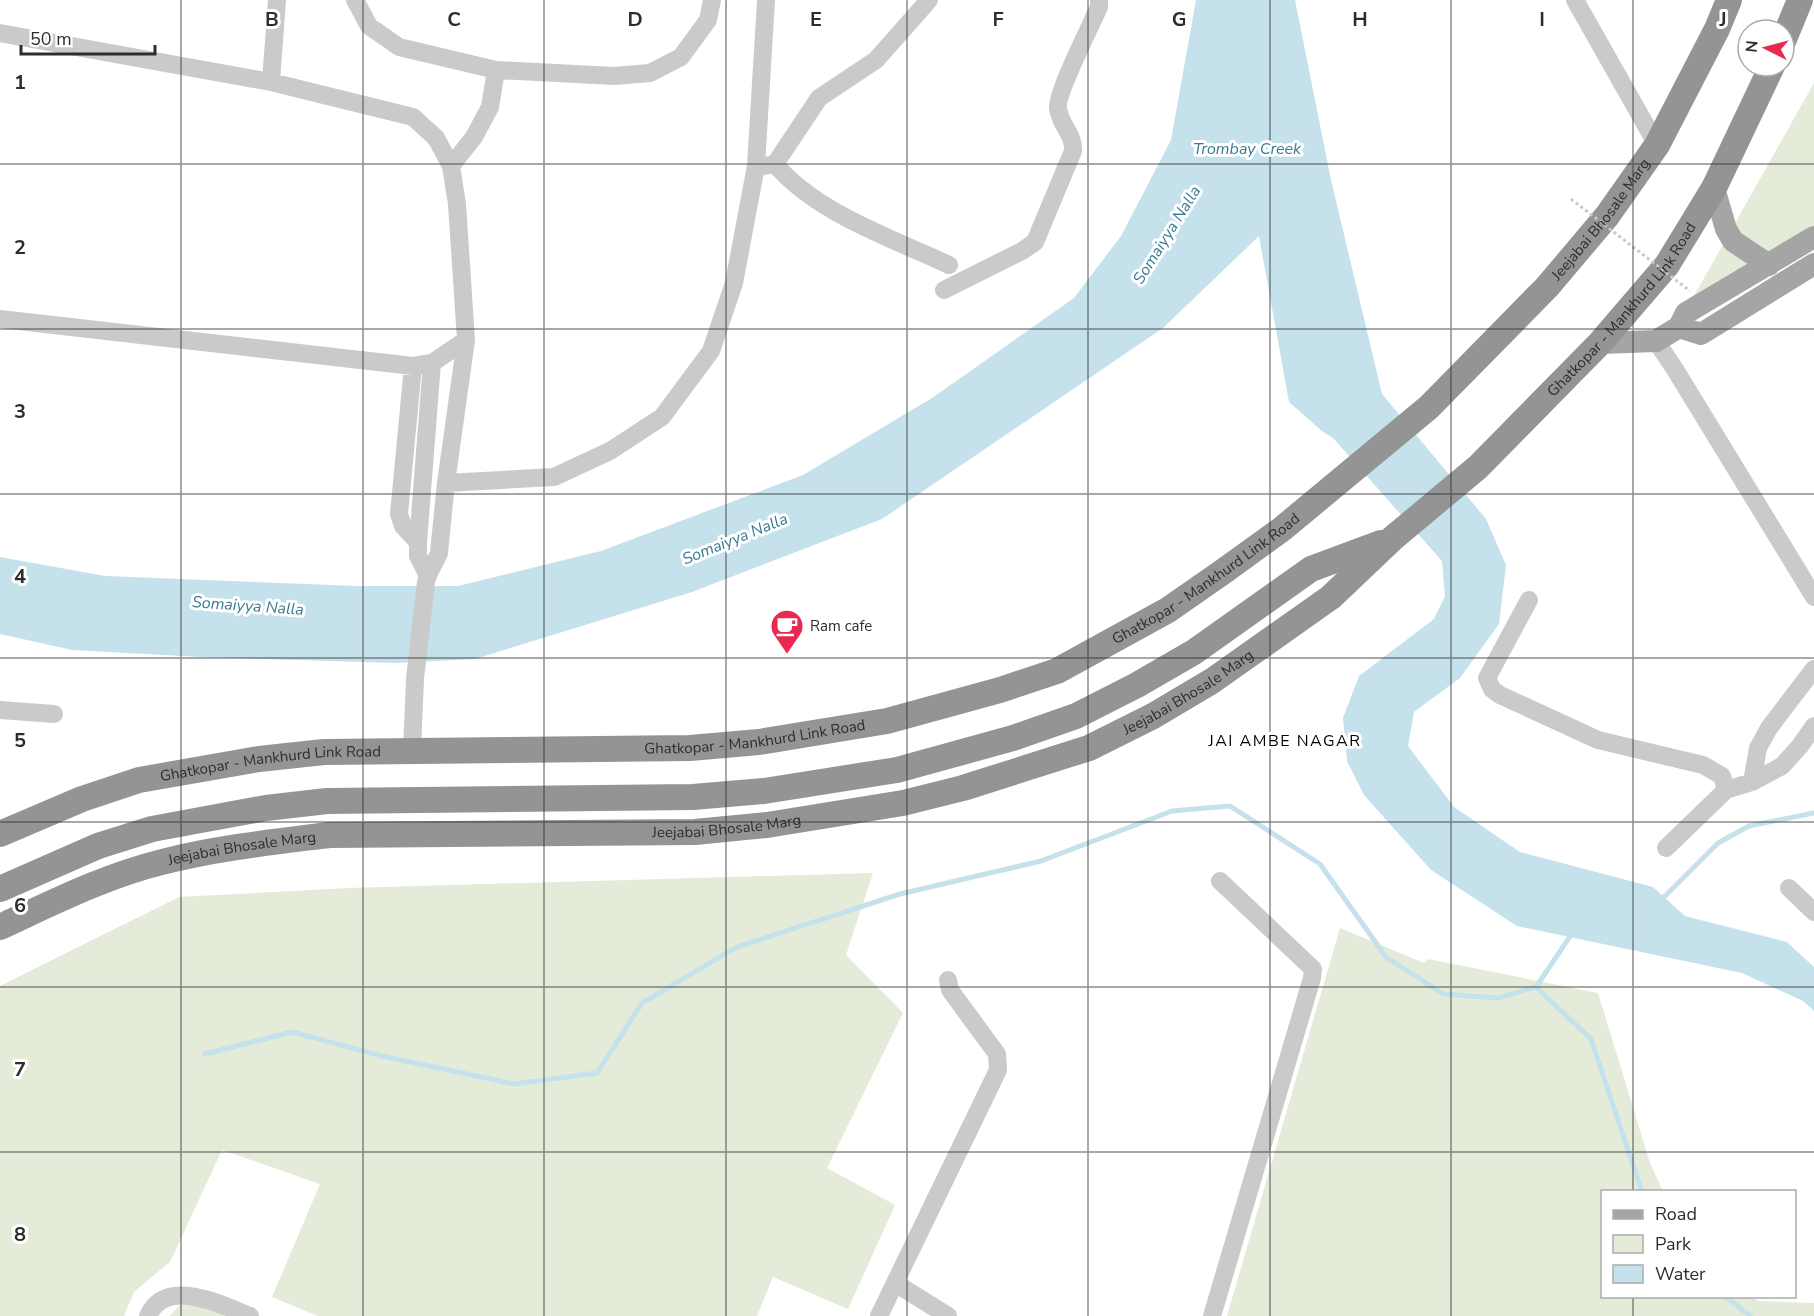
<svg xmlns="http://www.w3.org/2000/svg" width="1814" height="1316" font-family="'Nunito Sans',sans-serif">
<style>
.green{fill:#e5ebd9}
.water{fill:#c5e1ec}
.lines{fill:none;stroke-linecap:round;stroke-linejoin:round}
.stream{stroke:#c5e1ec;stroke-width:5}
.minor{stroke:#cacaca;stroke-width:18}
.major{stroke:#a5a5a5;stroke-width:22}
.highway{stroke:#949494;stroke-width:26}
.path-bridge{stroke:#cacaca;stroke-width:3;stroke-dasharray:3 3;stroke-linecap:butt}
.grid{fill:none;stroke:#2d2d2d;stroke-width:1.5;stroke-opacity:0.55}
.labels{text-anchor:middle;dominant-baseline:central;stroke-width:6;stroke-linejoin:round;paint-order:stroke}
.street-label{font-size:15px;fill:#2d2d2d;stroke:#fff}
.poi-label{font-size:15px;fill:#2d2d2d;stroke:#fff;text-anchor:start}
.water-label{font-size:16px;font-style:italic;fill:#397a90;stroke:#fff}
.neighbourhood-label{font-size:16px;letter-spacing:1.5px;fill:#000;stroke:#fff}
.grid-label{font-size:20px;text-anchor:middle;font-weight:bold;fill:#2d2d2d;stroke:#fff;stroke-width:6;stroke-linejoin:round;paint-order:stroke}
</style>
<rect width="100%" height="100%" fill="#fff"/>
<!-- green -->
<path class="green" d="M1814,83V241L1690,303Z
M873,873L846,955L903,1013L827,1168L895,1205L848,1309L773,1277L757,1316H318L272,1297L320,1184L222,1150L170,1262L134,1292L124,1316H0V986L179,897L348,888Z
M1340,928L1424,963L1428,959L1598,993L1650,1163L1663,1191L1602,1192V1296L1752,1297L1759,1301L1814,1303V1316H1227Z
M186,1300L226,1316H169Z"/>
<!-- water -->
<path class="water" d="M1196,0H1295L1331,180L1382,394L1486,519L1506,565L1499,624L1460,678L1414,712L1408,746L1454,807L1520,852L1653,887L1685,916L1787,942L1814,967V1011L1803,1001L1742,973L1517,926L1431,870L1364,795L1347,761L1343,718L1359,676L1434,619L1445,596L1442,561L1333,438L1323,432L1289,402L1259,236L1163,328L882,519L692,592L475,659L397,663L200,657L72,650L0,634V557L105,576L357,586H458L601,551L803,475L932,398L1074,298L1121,236L1171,140Z"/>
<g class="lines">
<!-- stream -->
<path class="stream" d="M1660,901L1718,843L1749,826L1814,813
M1536,987L1591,1039L1642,1192
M205,1054L292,1032L382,1056L514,1084L597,1073L642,1003L737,947L900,894L1041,861L1172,811L1230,806L1320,864L1386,957L1443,994L1498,998L1536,987L1573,932
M1725,1296L1750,1316"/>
<!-- minor -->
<path class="minor" d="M355,0L369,26L399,47L496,70L614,76L650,73L681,57L708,20L712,0
M1575,0L1657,145
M0,33L271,82L413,117L436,138L451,166L457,204L466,340L446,483L439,553C435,564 428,571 426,582L415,679L412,750
M271,82L277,0
M775,164L819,98L876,60L929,0
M451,166L474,137L490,107L496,70
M764,166L775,164C816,213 892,238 949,265
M944,290L1022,251L1035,242L1073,151C1074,133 1060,126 1058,108C1056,94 1091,25 1099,7V0
M0,319L413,366L432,363L466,340
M1656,341L1676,371L1814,597
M413,366L399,514L403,526L418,542
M446,483L554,477L610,451L662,417L711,351L734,283L756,166L766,0
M427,574L418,556V542L432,363
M1529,600L1487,678L1492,689L1500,695L1598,740L1703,765L1722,776L1726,790
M0,710L54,714
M1752,782L1758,748L1769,728L1814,669
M1666,848L1726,790L1752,782L1782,766L1800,746L1814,726
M1789,888L1814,912
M895,1283L948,1316
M148,1316C166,1276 222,1305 250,1316
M879,1316L998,1070L997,1054L950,990L948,980
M1212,1316L1312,978L1313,969L1220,881"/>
<!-- major -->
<path class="major" d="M1714,188L1726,229L1733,241L1769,265
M1679,327L1686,313L1814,237
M1679,327L1701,334L1814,264
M1600,343L1656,341L1679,327"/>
<!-- highway -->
<g class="highway">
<path d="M1784,39L1800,0"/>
<path id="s1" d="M0,834L82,799L139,780L259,759L324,752L690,748L759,742L887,721L1000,690L1057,671L1168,610L1224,571L1282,529L1429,407L1547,287L1607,216L1657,145L1717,29L1729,0"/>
<path d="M0,889L98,846L152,829L266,808L327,801L693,797L764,791L897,770L1013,738L1076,716L1137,685L1194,652L1311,569L1381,543"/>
<path id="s2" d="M0,927C52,903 105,876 162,862C216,848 273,842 329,835L695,832L767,825L903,803L963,788L1089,748L1153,716L1212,681L1331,597L1393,538L1478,467L1600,343L1667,265L1714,188L1772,66"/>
</g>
<!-- path-bridge -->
<path class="path-bridge" d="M1571,199L1690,291"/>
</g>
<!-- grid -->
<path class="grid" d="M181,0V1316M363,0V1316M544,0V1316M726,0V1316M907,0V1316M1088,0V1316M1270,0V1316M1451,0V1316M1633,0V1192M0,164H1814M0,329H1814M0,494H1814M0,658H1814M0,822H1814M0,987H1814M0,1152H1814M1633,1296V1316"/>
<!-- icons -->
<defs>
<g id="cafe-pin" transform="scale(1.725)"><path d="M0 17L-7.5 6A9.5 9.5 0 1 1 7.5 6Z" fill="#e92950" stroke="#fff"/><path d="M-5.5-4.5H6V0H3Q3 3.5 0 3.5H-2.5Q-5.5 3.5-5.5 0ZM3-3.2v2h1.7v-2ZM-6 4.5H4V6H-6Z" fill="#fff"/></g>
</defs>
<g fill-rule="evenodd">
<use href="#cafe-pin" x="787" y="626"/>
</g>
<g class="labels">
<!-- street labels -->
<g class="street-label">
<text stroke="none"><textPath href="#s1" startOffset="1791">Jeejabai Bhosale Marg</textPath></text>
<text stroke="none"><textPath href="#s2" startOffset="1810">Ghatkopar - Mankhurd Link Road</textPath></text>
<text stroke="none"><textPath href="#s1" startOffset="1254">Ghatkopar - Mankhurd Link Road</textPath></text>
<text stroke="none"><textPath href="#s2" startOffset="1228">Jeejabai Bhosale Marg</textPath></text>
<text stroke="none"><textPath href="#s1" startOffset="768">Ghatkopar - Mankhurd Link Road</textPath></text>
<text stroke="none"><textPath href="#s1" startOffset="282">Ghatkopar - Mankhurd Link Road</textPath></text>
<text stroke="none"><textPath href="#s2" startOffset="742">Jeejabai Bhosale Marg</textPath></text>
<text stroke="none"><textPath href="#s2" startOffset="256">Jeejabai Bhosale Marg</textPath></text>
</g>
<!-- poi labels -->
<g class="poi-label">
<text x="810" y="626">Ram cafe</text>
</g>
<!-- water labels -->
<g class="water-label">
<text x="1247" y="149">Trombay Creek</text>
<text transform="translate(1167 235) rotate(-58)">Somaiyya Nalla</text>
<text transform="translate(735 539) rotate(-22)">Somaiyya Nalla</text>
<text transform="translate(248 606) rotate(4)">Somaiyya Nalla</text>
</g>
<!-- neighbourhood labels -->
<g class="neighbourhood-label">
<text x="1285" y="741">JAI AMBE NAGAR</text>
</g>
</g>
<g class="grid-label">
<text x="272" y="26">B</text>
<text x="454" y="26">C</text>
<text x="635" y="26">D</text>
<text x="816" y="26">E</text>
<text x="998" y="26">F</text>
<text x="1179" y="26">G</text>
<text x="1360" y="26">H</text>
<text x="1542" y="26">I</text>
<text x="1723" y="26">J</text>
<text x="20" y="89">1</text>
<text x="20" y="254">2</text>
<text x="20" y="418">3</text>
<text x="20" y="583">4</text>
<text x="20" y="747">5</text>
<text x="20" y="912">6</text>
<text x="20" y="1076">7</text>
<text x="20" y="1241">8</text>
</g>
<!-- legend -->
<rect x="1601" y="1190" width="195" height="108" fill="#ffffff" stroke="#ababab" stroke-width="1.5"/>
<rect x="1613" y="1210" width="30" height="9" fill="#a5a5a5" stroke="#ababab" stroke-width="1.5"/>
<text x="1655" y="1220" font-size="18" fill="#2d2d2d">Road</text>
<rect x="1613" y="1235" width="30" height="18" fill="#e5ebd9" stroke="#ababab" stroke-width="1.5"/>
<text x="1655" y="1250" font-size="18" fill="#2d2d2d">Park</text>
<rect x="1613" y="1265" width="30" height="18" fill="#c5e1ec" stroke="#ababab" stroke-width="1.5"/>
<text x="1655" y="1280" font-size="18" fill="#2d2d2d">Water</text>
<!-- north arrow -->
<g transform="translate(1766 48) rotate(276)"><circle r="28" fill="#ffffff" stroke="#ababab" stroke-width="1.5"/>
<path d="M0-4.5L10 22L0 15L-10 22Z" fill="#e92950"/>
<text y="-9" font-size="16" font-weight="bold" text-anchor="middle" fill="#2d2d2d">N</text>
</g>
<!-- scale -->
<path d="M21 45v9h134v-9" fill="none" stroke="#2d2d2d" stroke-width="3"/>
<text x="30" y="45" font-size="18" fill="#2d2d2d" stroke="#ffffff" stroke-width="4.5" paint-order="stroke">50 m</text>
</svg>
